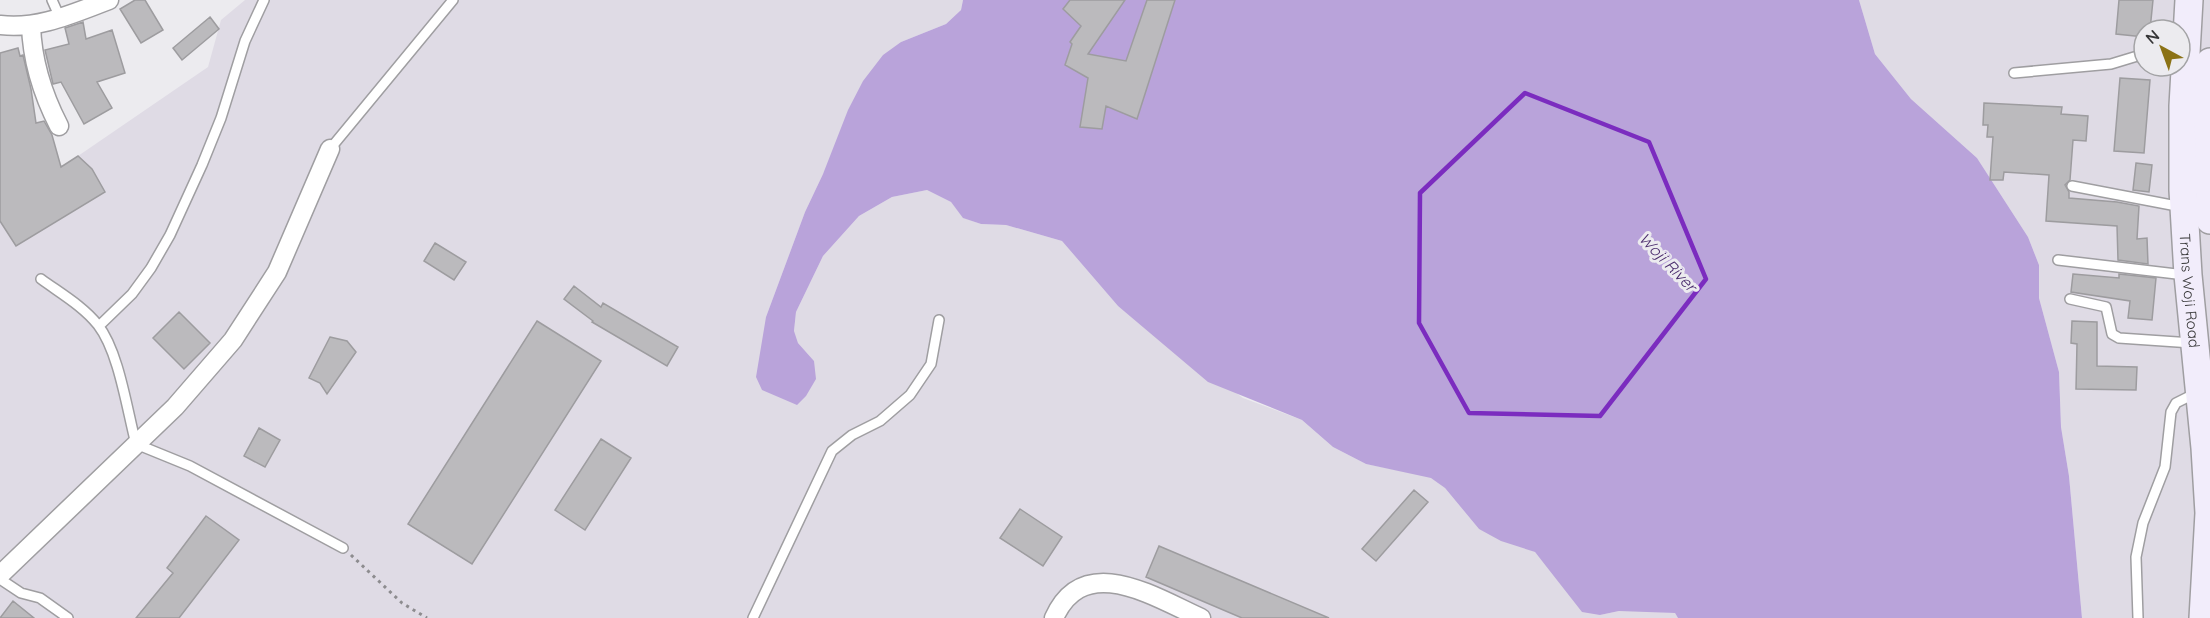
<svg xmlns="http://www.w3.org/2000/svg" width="2210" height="618" font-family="Quicksand,sans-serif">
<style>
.built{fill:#dfdbe5;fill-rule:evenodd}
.water{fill:#b9a3da}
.building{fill:#bbbabd;stroke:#9d9c9f;stroke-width:1.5}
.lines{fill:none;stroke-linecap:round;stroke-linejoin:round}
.service-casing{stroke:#9f9ea1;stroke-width:12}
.minor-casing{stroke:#9f9ea1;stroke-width:21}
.secondary-casing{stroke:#9f9ea1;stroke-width:30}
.path{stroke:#8d8c8f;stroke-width:3;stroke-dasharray:3 4.5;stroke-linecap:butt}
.service{stroke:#fff;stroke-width:9}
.minor{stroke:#fff;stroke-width:18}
.secondary{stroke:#f2edfb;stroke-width:27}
.marked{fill:none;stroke:#7b2cbf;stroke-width:4.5;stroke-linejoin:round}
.labels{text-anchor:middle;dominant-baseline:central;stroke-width:6;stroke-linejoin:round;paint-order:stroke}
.street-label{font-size:15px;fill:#363637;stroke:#ecebef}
.water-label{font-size:16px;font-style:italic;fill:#492a6c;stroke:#ecebef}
</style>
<rect width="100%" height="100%" fill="#ecebef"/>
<!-- built -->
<path class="built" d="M245,0H963L961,10L946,24L901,42L823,174L805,212L766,317L814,361L798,343L794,332L796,312L823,256L859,216L892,197L927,190L951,202L964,218L981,224L1006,225L1062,241L1118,306L1243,398L1302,420L1333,447L1366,464L1431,477L1445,488L1479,529L1535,552L1550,570L1600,615L1619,611H1645L1675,613L1678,618H0V206L78,156L208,67L221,20Z
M1859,0H2210V618H2082L2069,476L2061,427L2059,372L2039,298V265L2028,237L1977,158L1911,99L1875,54ZM2144,30H2180V66H2144Z"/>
<!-- water -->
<path class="water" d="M963,0H1859L1875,54L1911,99L1977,158L2028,237L2039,265V298L2059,372L2061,427L2069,476L2082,618H1678L1675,613L1619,611L1600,615L1582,612L1535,552L1501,541L1479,529L1445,488L1431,478L1366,464L1333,447L1302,420L1208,382L1118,306L1062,241L1006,225L981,224L963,218L951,202L927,190L892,197L859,216L823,256L796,312L794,331L798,343L814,361L816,379L806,396L797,405L762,390L756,377L766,317L805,212L823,174L848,110L863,81L883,55L901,42L946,24L961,10Z"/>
<!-- building -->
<path class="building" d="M135,0H145L163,30L141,43L120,9Z
M1070,0H1125L1088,54L1126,61L1147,0H1175L1137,119L1106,106L1102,129L1080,127L1088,78L1065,65L1072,44L1070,42L1081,26L1063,9Z
M2119,0H2153L2150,30H2144V37L2116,34Z
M210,17L219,29L182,60L173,48Z
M83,22L86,39L112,30L125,73L97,82L112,108L84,124L61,82L53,84L45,50L69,44L65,28Z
M18,48L20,56L23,55L31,89L36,123L44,121L52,135L61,167L78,156L92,169L105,192L16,246L0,221V53Z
M2120,78L2150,80L2144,153L2114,151Z
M1984,103L2062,107L2061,114L2088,116L2086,141L2073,140L2070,180L2065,185L2069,192V198L2117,202L2139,206L2137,239L2147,238L2148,264L2118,260L2117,226L2046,221L2049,175L2004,172L2003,180H1990L1993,137H1987L1988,125H1983Z
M2136,163L2152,165L2149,192L2133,190Z
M435,243L466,262L454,280L424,261Z
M2073,274L2119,278V274L2156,278L2152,320L2128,318L2130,301L2071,292Z
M574,286L601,307L603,303L678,347L667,366L592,322L593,321L564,299Z
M179,312L210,343L184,369L153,338Z
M537,321L601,361L472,564L408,524Z
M2072,321L2097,322V366L2137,367L2136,390L2076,389L2077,344L2071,343Z
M330,337L347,341L356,352L327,394L320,383L309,378Z
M259,428L280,440L265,467L244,456Z
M601,439L631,458L585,530L555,510Z
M1414,490L1428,502L1376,561L1362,549Z
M1020,509L1062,537L1043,566L1000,538Z
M206,516L239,540L179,618H136L173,573L167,568Z
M1159,546L1329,618H1242L1146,577Z
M13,601L34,618H0Z"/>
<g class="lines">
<!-- service casing -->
<g class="service-casing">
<path id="service" d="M52,0L60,18
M2014,73L2111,64L2144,54
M330,149L453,0
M2072,186L2182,207
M2058,260L2185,275
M41,279C60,293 83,306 98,325C119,352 127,410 136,444L190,466L343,548
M2070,299L2106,307L2112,334L2119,338L2192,343
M99,326L132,294L151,268L170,235L202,165L221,118L245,41L264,0
M0,579L21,593L40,598L68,618
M753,618L832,451L852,435L880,421L910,395L931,364L939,320
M2138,618L2136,557L2143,523L2165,467L2171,412L2176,403L2196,393"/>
</g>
<!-- minor casing -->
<g class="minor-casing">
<path id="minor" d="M0,25C38,30 74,13 109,0
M31,25C32,60 43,95 59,126
M0,575L175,407L233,340L277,272L330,149
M1054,618C1084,551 1154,597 1201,618"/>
</g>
<!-- secondary casing -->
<g class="secondary-casing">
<g id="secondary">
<path id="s1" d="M2189,0L2183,106V190L2188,275L2205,448L2209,513L2203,618"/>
<path d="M2210,62L2208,107L2210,220"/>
</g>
</g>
<!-- path -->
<path class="path" d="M351,555L402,603L427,618"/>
<!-- service -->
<use href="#service" class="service"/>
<!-- minor -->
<use href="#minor" class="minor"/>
<!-- secondary -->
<use href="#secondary" class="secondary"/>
</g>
<!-- marked area -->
<path class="marked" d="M1525,93L1649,142L1706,279L1600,416L1469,413L1419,323L1420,193Z"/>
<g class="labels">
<!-- street labels -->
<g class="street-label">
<text stroke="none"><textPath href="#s1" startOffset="291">Trans Woji Road</textPath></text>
</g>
<!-- water labels -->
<g class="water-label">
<text transform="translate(1668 262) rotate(46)">Woji River</text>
</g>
</g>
<!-- north arrow -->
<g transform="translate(2162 48) rotate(319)"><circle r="28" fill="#ecebef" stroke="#a3a3a5" stroke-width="1.5"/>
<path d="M0-4.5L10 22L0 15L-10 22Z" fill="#8b7215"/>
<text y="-9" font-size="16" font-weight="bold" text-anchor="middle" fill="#363637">N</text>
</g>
</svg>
